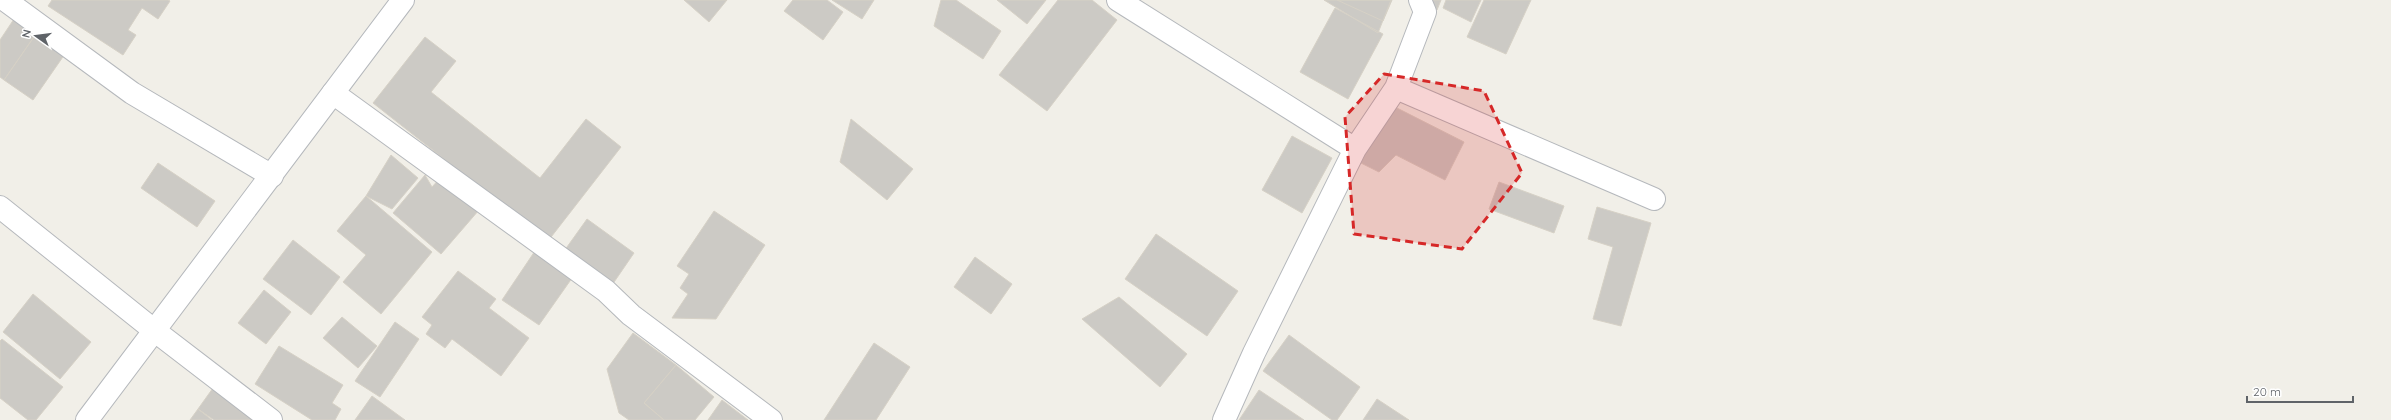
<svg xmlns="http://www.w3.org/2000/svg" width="2391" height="420" font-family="Quicksand,sans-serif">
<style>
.building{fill:#cccac5;stroke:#d6d1c6}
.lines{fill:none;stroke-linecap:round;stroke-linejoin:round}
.minor-casing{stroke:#b5b8bc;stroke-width:24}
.tertiary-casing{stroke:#b5b8bc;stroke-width:24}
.minor{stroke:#fff;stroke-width:22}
.tertiary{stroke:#fff;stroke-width:22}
.marked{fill:#d62828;fill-opacity:0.2;stroke:#d62828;stroke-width:3;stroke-dasharray:8 5;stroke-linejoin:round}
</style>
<rect width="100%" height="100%" fill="#f1efe8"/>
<!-- building -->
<path class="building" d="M52,0H168L170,1L158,19L142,8L128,30L136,35L123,55L48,6Z
M684,0H727L709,22Z
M793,0H827L843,12L823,40L784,11Z
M832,0H874L862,19Z
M941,0H956L1001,31L983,59L934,26Z
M997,0H1046L1027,24Z
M1058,0H1092L1117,20L1047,111L999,75Z
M1324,0H1391L1378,33Z
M1337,0H1392L1383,21Z
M1426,0H1441L1437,10Z
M1446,0H1481L1471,22L1443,8Z
M1484,0H1531L1506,54L1467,37Z
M1335,8L1383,34L1348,99L1300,72Z
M16,16L38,31L4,80L0,77V40Z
M38,31L67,51L33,100L4,80Z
M425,37L456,61L431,92L540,178L586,119L621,147L548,241L373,103Z
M1391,105L1464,142L1445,180L1396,155L1379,172L1361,163Z
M851,119L913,169L887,200L840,162Z
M1292,136L1332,158L1302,213L1262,190Z
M391,155L418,178L392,209L366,196Z
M158,163L215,201L197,227L141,188Z
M425,175L432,187L441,177L479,210L441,254L393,213Z
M1499,182L1564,206L1554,233L1489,209Z
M366,196L432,252L381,314L343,282L366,255L337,231Z
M1597,207L1651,223L1621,326L1593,319L1613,247L1588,239Z
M714,211L765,245L716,319L672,318L688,294L680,288L689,274L677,266Z
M587,219L634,253L610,288L562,254Z
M1156,234L1238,291L1207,336L1125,279Z
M293,240L340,277L311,315L263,279Z
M539,245L577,271L539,325L502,300Z
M975,257L1012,284L991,314L954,287Z
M458,271L496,299L489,308L529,338L501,376L452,339L445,348L426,334L432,325L422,317Z
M264,290L291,312L266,344L238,323Z
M33,294L91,342L60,379L3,332Z
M1119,297L1187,354L1160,387L1082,319Z
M342,317L377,346L358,368L323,338Z
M395,322L419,339L380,397L355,381Z
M633,333L676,365L644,403L664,420H629L619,413L607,369Z
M1289,335L1360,387L1337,420H1332L1263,371Z
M2,339L63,387L36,420H28L0,398V341Z
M874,343L910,367L876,420H824Z
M279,346L343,385L332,403L341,409L335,420H312L255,384Z
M676,365L714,397L695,420H664L644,403Z
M213,388L258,420H214L198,409Z
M1259,390L1304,420H1239Z
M372,396L405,420H355Z
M1377,399L1409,420H1363Z
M722,400L748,420H708Z
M198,409L212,420H190Z"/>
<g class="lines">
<!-- minor casing -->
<g class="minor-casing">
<path id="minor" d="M5,0L132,93L272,176
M1118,0L1355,149
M1396,88L1654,199
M333,93L606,291L631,315L771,420
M0,207L155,331L271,420
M1224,420L1254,353L1355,149L1396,88L1425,12L1420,0"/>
</g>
<!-- tertiary casing -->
<g class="tertiary-casing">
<path id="tertiary" d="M87,420L403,0"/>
</g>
<!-- minor -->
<use href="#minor" class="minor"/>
<!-- tertiary -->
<use href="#tertiary" class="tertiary"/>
</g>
<!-- marked area -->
<path class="marked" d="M1384,74L1484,91L1522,173L1462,249L1354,234L1345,117Z"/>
<!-- north arrow -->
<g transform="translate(36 36) rotate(284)" stroke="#ffffff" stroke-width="3" paint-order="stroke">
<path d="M0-3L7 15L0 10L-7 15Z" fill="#5f6368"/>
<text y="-6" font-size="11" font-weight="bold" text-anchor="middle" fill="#5f6368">N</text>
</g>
<!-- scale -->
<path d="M2247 396v6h106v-6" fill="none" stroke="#5f6368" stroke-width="2"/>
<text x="2253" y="396" font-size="12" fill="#5f6368" stroke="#ffffff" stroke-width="3" paint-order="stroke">20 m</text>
</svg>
